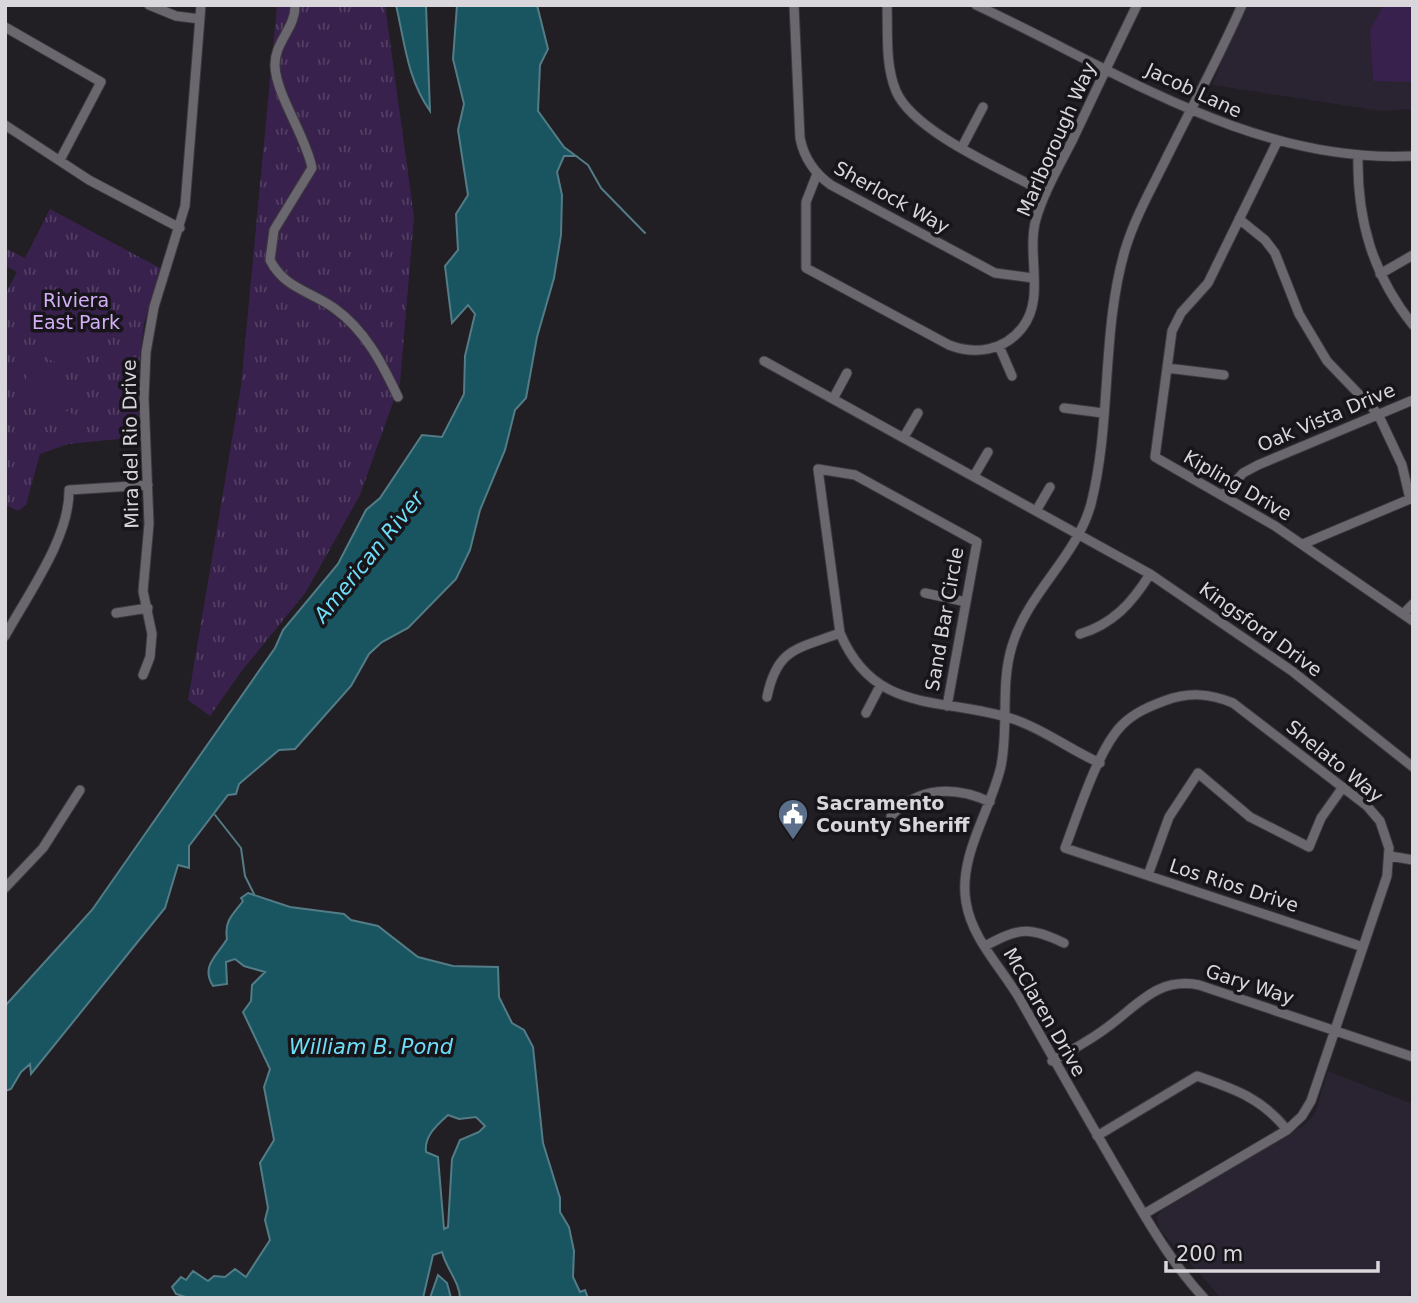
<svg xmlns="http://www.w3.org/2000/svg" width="1418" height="1303" font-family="'DejaVu Sans',sans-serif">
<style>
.education{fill:#2a2332}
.grass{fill:url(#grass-tufts)}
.pitch{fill:#38214c}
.water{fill:#195561;stroke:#537c86;stroke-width:2;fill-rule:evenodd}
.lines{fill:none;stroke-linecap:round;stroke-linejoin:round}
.stream{stroke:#537c86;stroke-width:2}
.minor-casing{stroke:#3c3a3e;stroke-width:11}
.minor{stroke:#6a676e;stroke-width:9}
.labels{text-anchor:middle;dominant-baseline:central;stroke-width:7;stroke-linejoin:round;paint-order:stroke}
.street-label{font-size:19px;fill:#d9d7db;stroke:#17151a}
.park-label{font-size:19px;fill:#d4aff9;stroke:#17151a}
.poi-label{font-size:19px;font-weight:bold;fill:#d9d7db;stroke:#17151a;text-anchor:start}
.water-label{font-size:21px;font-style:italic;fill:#6edff9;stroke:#17151a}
</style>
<defs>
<pattern id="grass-tufts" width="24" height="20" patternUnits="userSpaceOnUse" patternTransform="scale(1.75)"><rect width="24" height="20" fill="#38214c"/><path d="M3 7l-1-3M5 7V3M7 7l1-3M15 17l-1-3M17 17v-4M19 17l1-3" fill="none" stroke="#544065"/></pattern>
</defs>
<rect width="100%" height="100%" fill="#211e24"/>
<!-- education -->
<path class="education" d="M1245,5H1413V109L1381,111L1212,85Z
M1328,1071L1413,1104V1283L1408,1298H1221L1160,1230L1156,1217L1162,1210L1303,1126L1315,1113Z"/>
<!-- grass -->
<path class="grass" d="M277,5H385L414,217L400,383L360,495L306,592L241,672L210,716L188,700L241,386Z
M50,209L160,268L144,324L138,372L139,437L68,444L40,454L26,505L18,511L5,505V295L17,272L5,266V248L25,258Z"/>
<!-- pitch -->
<path class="pitch" d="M1384,5H1413V82L1373,81L1370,29Z
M50,317L85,336L68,369L33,350Z
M30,371L61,388L51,406L20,390Z
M63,409L80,418L74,429L57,421Z"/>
<!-- water -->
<path class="water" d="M396,5H426L430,111C407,78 405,44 396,5Z
M457,5H537L548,49L540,65L538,111L564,147L576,156H564L557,172L562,195L561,235L554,278L537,337L526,398L515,410L505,450L480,510L470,550L456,579L408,628L382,642L369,654L351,686L295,749L279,750L239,784L236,794L228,795L189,846V868L178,865L165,908L31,1074L30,1064L21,1072L11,1089L5,1091V1006L92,910L275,648L283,630L338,564L366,510L380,498L422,435L442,437L464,394L465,356L475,314L468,305L452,323L445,266L458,250L456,214L468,195L458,130L464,104L453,59Z
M248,893L290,907L344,914L351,920L378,926L418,957L453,966L498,967L499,997L512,1023L524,1030L533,1047L543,1143L560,1198V1212L569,1227L574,1251L573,1277L580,1292L585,1290L588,1298H460C460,1283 446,1268 442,1252L433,1255L423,1298H189L176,1294L172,1287L181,1277L186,1280L193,1271L208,1281L214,1276L225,1277L235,1269L246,1277L270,1240L265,1220L268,1208L260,1163L274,1140L264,1087L270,1069L243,1012L251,1001L252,985L265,972L244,966L235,959L226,962L227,984L213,986C200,966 218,955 227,939C224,920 233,915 243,901L241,898ZM448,1115L459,1119L476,1117L485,1126L479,1132L460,1140L452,1159L448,1227L444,1229L438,1157L426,1152C424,1136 437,1125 448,1115Z
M438,1275L447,1283L451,1298H430Z"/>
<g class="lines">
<!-- stream -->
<path class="stream" d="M576,156L588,165L601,188L645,233
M215,815L241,848L245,876L254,894"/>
<!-- minor casing -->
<g class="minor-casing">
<path id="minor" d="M149,5L176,16L200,19
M295,5C296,28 274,42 275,66C276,95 306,136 312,168L274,230L270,260C284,288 310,291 334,308C365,330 382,363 398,397
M794,5L800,138C804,158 814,173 831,185L995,273L1033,278
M887,5C888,33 885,65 896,91C913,132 1006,171 1046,193
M976,5C1116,70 1253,164 1413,156
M5,27L101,82L60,160
M5,125L89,180L180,228
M1277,142L1208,283L1181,313L1172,331L1155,457L1275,526L1413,621
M962,147L983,107
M1358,156C1357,219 1372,274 1413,325
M817,174L806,202V268L949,345C975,355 1004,351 1022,328C1046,298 1026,255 1036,219C1044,192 1059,166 1072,141C1093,96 1115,50 1137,5
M1239,219L1265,240L1275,253L1299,314L1327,361L1378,414L1402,465L1410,499L1303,544
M1380,274L1413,255
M999,346L1012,376
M764,361L1150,574L1292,671L1413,767
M1167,368L1224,375
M833,399L847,373
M1064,408L1103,413
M904,437L918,413
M974,476L988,452
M1223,495L1243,473L1258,465L1413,400
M1036,511L1050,487
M925,593L966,602
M116,613L148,608
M1403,614L1413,604
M1080,634C1113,624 1132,603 1150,574
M5,636C28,594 70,537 69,490L148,485
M143,675L150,657L152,634L143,591L149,524L144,398L146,352L154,307L185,206L201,5
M767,697C777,648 797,649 840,633
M947,706L977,542L855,475L818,469L840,633C875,716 942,696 1013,719C1044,729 1070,750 1100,763
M866,713L880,686
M891,816C919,786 955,786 990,802
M1390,856L1413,860
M1148,875L1169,817L1198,773L1250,817L1309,847L1321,818L1343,787
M5,888L43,848L80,790
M985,946C1019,928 1028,926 1064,943
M1052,1061C1072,1050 1091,1040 1109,1026C1139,1004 1158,977 1199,985L1413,1057
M1097,1136L1197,1076C1234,1089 1262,1098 1287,1130
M1144,1214L1287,1130L1302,1116L1311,1101L1387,876L1389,848L1380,821L1367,806L1233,703C1209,693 1188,692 1164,701C1148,707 1134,713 1122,725C1098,749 1078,814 1065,848L1363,947
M1204,1298C1173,1265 1150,1225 1127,1186C1091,1125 1056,1063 1021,1001C1003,969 972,940 966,902C958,856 991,810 1001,766C1009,726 1000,685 1012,646C1028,592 1076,558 1091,504C1112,421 1101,332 1125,250C1134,220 1149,193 1163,165C1189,112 1218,60 1242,5"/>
</g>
<!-- minor -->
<use href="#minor" class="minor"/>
</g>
<!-- icons -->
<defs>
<g id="civic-pin" transform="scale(1.575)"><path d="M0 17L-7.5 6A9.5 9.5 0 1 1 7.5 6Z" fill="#5c6f8a" stroke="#17151a"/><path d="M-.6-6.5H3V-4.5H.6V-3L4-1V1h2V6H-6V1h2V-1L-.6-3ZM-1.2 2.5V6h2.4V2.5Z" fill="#fff"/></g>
</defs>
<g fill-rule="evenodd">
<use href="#civic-pin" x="793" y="814"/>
</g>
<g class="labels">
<!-- street labels -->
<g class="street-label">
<text transform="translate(1194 90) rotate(25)">Jacob Lane</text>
<text transform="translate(1056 139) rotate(-66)">Marlborough Way</text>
<text transform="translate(892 197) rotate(29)">Sherlock Way</text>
<text transform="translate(1326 417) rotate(-23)">Oak Vista Drive</text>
<text transform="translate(130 444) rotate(-91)">Mira del Rio Drive</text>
<text transform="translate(1238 485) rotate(30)">Kipling Drive</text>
<text transform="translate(944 619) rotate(-80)">Sand Bar Circle</text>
<text transform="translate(1261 629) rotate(36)">Kingsford Drive</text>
<text transform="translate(1335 761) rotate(39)">Shelato Way</text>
<text transform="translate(1234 885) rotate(18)">Los Rios Drive</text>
<text transform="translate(1250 984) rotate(18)">Gary Way</text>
<text transform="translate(1045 1012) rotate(60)">McClaren Drive</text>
</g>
<!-- park labels -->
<g class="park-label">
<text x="76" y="300">Riviera<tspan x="76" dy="22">East Park</tspan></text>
</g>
<!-- poi labels -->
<g class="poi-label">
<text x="816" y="803">Sacramento<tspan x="816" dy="22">County Sheriff</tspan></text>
</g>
<!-- water labels -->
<g class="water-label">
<text transform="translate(369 557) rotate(-51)">American River</text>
<text x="371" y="1047">William B. Pond</text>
</g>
</g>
<!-- border -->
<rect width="1418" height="1303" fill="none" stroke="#d9d7db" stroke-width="14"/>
<!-- scale -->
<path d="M1166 1261v10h212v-10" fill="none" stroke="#d9d7db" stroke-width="3.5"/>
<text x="1176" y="1261" font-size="21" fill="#d9d7db" stroke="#17151a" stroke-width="5" paint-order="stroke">200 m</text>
</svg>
